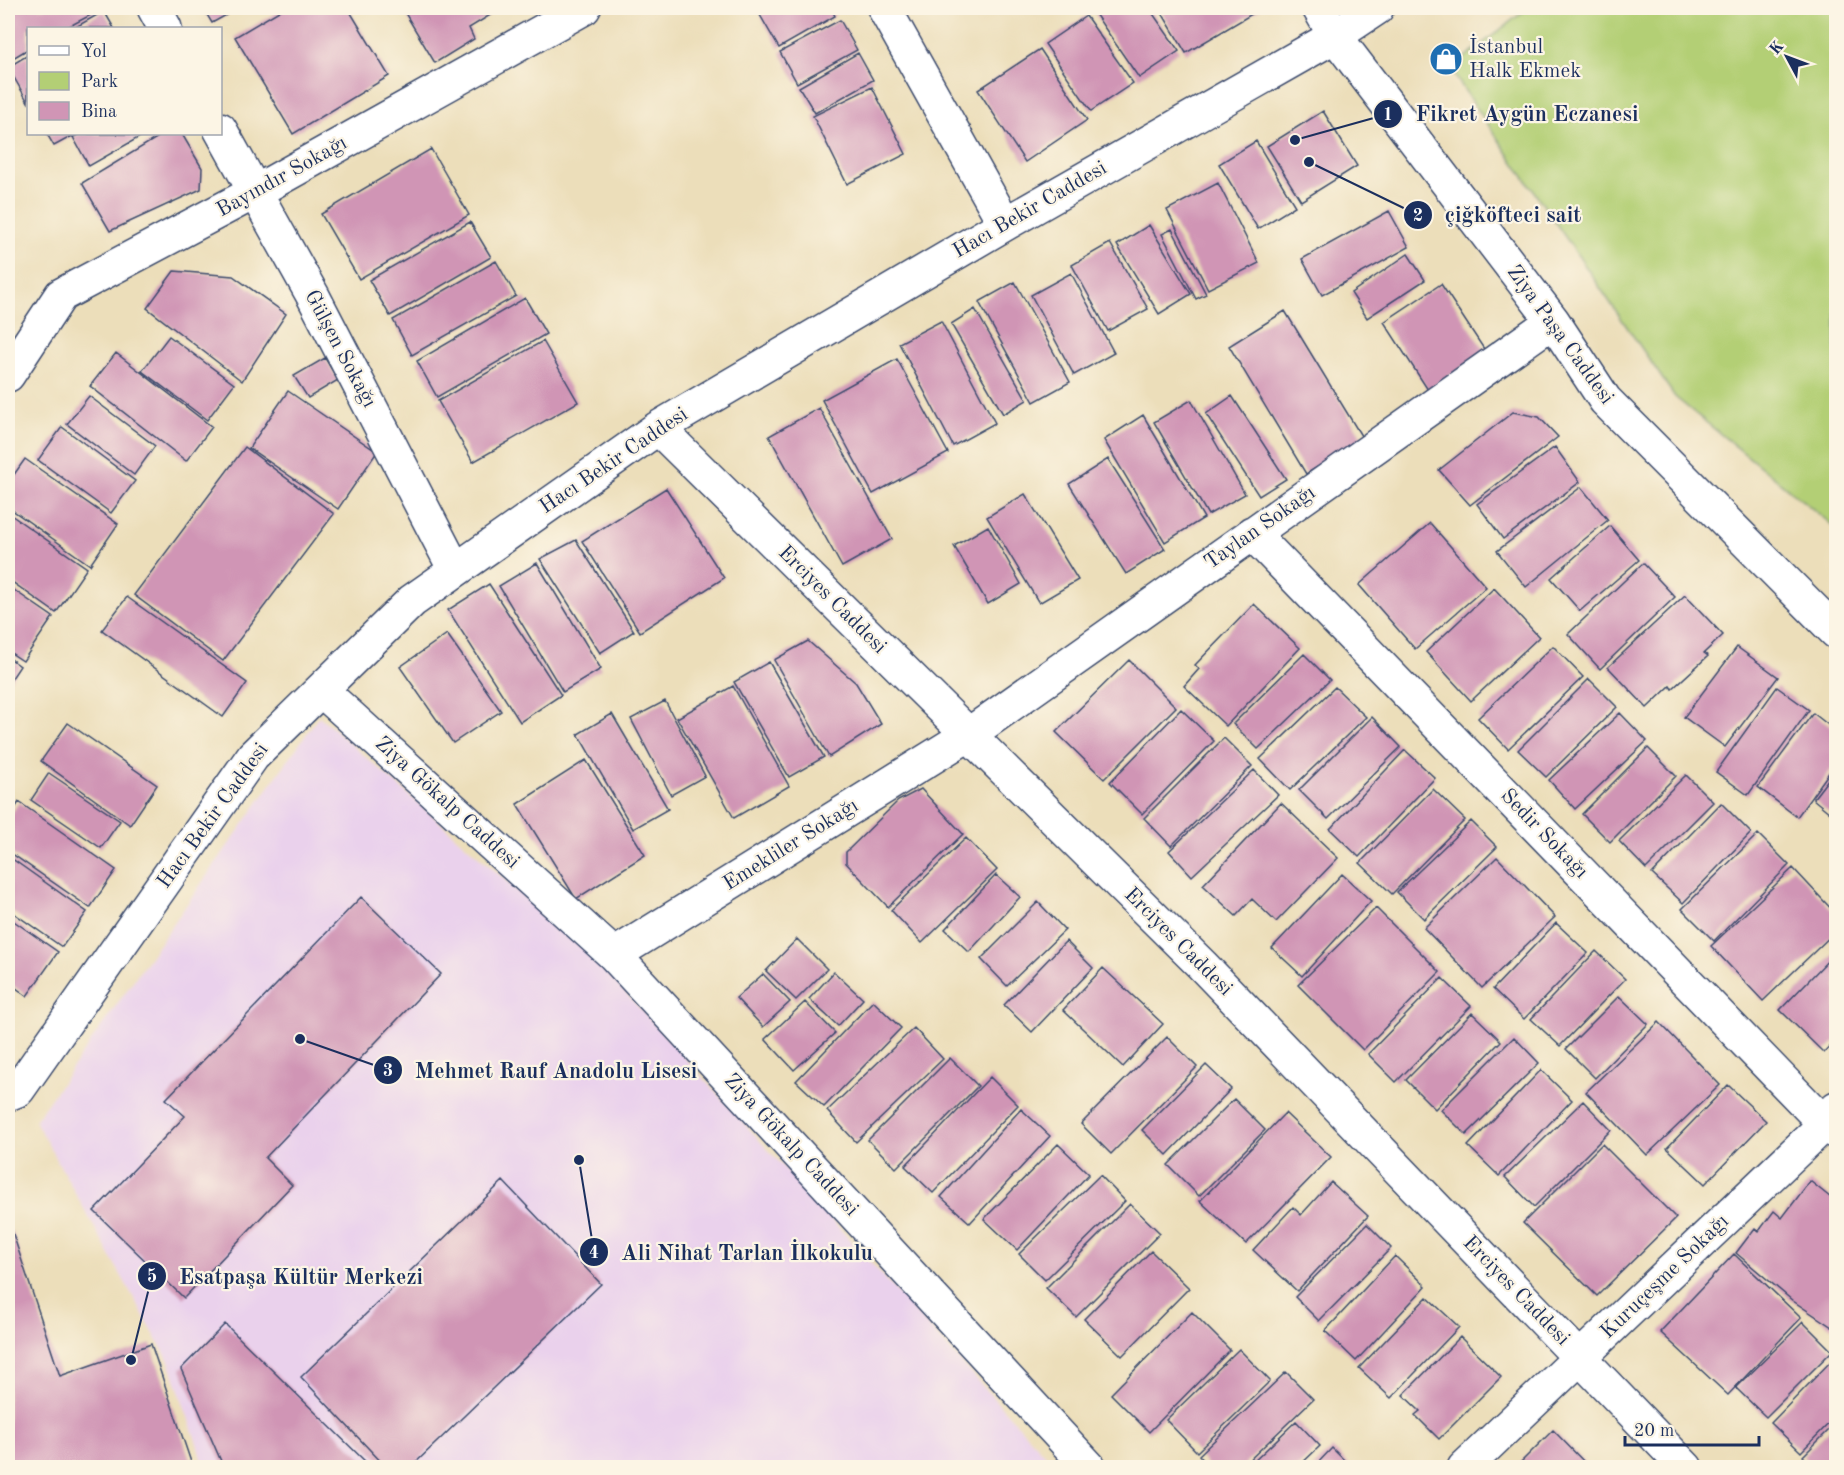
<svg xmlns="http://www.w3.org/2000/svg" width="1844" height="1475" font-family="'Old Standard TT',serif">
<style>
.built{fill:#ead1ec}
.green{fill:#b3cf75;stroke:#677f6a;stroke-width:1.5}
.building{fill:#d095b5}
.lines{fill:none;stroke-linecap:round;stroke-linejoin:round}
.minor-casing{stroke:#3a496c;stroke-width:36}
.minor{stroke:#fff;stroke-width:33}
.labels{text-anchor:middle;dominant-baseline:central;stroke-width:4.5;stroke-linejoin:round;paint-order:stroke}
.poi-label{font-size:21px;fill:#1b2f5e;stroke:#fcf5e5;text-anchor:start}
.street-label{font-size:21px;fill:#1b2f5e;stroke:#fcf5e5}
.leader{fill:none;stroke:#1b2f5e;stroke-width:2}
.callout-dot{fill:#1b2f5e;stroke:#fcf5e5;stroke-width:2}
.mark-label{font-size:18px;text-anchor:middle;font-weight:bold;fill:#fff}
.callout-label{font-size:22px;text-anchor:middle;font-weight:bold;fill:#1b2f5e;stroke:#fcf5e5;stroke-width:4.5;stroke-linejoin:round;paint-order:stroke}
</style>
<rect width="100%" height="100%" fill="#fcf5e5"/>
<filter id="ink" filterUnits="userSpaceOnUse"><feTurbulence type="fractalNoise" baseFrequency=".0167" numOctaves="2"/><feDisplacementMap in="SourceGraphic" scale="12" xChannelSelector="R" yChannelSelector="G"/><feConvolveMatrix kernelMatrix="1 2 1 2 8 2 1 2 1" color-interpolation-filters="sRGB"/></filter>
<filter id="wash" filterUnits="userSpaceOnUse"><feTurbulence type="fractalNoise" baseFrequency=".008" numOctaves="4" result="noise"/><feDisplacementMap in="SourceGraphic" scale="24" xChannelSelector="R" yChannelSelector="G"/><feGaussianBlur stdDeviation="1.35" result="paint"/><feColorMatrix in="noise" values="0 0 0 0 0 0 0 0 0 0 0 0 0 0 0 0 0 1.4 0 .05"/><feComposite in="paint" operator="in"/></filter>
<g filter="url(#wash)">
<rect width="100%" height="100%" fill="#ecdeba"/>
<!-- built -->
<path class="built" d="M319,716L594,958L1056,1467H205L169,1361L35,1121Z"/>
<!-- green -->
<path class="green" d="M1528,8H1836V528L1675,397L1450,69Z"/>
<g id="blocks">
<!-- building -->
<path class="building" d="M8,8H104L66,28H28V49L8,61Z
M203,8H239L212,23Z
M284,8H348L389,76L293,134L235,37Z
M402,8H499L500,9L469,28L474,39L435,63Z
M772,8H831L835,16L779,48L760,15Z
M1091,8H1149L1179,51L1139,78Z
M1159,8H1262L1186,53Z
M104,11L114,28H74Z
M1086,16L1133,83L1091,111L1045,44Z
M840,20L857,50L797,83L780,52Z
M1040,49L1087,120L1025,162L978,90Z
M858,53L873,80L815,113L799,87Z
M28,55V102L8,67Z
M872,87L906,154L847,184L813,116Z
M1323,111L1357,166L1301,201L1267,146Z
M47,134H76L54,146Z
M80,134H145L89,166L73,137Z
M163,134H182L202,168L201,189L110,231L82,183Z
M1256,141L1295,206L1258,229L1219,164Z
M431,149L469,215L359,279L321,214Z
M1218,183L1259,263L1208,289L1167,210Z
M1389,211L1409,247L1322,295L1302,259Z
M470,222L491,257L390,316L369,280Z
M1149,225L1191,294L1159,314L1117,245Z
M1172,229L1206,294L1196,299L1162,234Z
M1110,243L1148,309L1108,331L1072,265Z
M1408,254L1425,280L1367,318L1351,293Z
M496,261L516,296L412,355L393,320Z
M174,271L233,276L286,314L242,381L147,308Z
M1071,273L1114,353L1074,375L1031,295Z
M1015,282L1070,382L1034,402L979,302Z
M1441,284L1486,352L1428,390L1384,322Z
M525,298L546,334L437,397L417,361Z
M975,309L1027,400L1003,414L951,324Z
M1285,311L1363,439L1306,474L1229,346Z
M941,321L995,423L953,446L899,343Z
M169,336L234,384L207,420L142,371Z
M543,341L578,402L473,462L438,401Z
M116,353L212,427L186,461L90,386Z
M325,358L338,380L308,398L294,376Z
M897,359L948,453L873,494L822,400Z
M288,391L377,452L338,509L249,448Z
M89,396L155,446L134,475L67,424Z
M1232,396L1286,479L1259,496L1206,414Z
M1191,400L1245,494L1208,515L1154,422Z
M819,408L892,539L842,567L769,436Z
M1513,412L1539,417L1558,437L1470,505L1439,470Z
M1143,415L1204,518L1165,542L1104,440Z
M62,427L135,481L111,513L38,460Z
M245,447L334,514L223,661L134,595Z
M1555,447L1580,482L1503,539L1477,504Z
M25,459L118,524L90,565L8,507V483Z
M1108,459L1165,549L1126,574L1069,484Z
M1581,487L1608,520L1526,587L1497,551Z
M666,488L724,578L640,632L582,541Z
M1025,494L1078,580L1039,603L987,517Z
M8,513L87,568L56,613L8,579Z
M1430,523L1486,587L1415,649L1359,585Z
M988,526L1021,584L988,604L954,546Z
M1610,526L1639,560L1580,611L1551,578Z
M576,540L634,631L600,653L540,559Z
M537,563L601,669L563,692L499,586Z
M1643,563L1675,597L1600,669L1568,634Z
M489,584L561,695L520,722L448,610Z
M8,586L53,617L23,661L8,651Z
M1494,588L1539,637L1471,701L1426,652Z
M1685,595L1723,635L1704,653L1708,656L1672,689L1670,686L1647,708L1608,667Z
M127,597L247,683L223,717L102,630Z
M1254,604L1300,648L1226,726L1184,686L1199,669L1195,665Z
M447,634L501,711L453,743L400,667Z
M808,641L856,683L881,724L829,757L774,660Z
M1553,646L1583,677L1508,749L1478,718Z
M1737,647L1778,677L1725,747L1684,717Z
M1304,654L1330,680L1258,749L1233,724Z
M8,657L20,666L8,684Z
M1129,660L1176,707L1104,779L1056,732Z
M769,662L824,757L789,777L734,682Z
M1589,679L1617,707L1546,777L1518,750Z
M733,686L789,786L734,818L677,718Z
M1335,687L1366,717L1290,790L1260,759Z
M1777,687L1809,710L1748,795L1716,772Z
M665,701L705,776L671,795L631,719Z
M1181,709L1214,741L1142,814L1110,782Z
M1620,713L1647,741L1575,809L1549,780Z
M1813,713L1836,731V763L1797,817L1758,787Z
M612,714L668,809L633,829L578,734Z
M1372,717L1401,747L1328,819L1299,790Z
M68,723L157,785L130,825L41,761Z
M1224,738L1252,766L1171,846L1144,818Z
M1648,748L1676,776L1610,842L1582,814Z
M1405,750L1435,778L1359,857L1330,829Z
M586,760L645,855L576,899L517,804Z
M1836,769V818L1813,799Z
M1254,770L1278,795L1192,876L1169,851Z
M49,773L120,821L101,848L31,800Z
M1686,775L1713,802L1646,869L1619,841Z
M921,789L963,834L888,907L846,863V852L898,801Z
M1433,789L1465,820L1392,894L1360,863Z
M19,802L116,870L90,908L8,851V819Z
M1281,803L1338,858L1276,922L1252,899L1236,916L1203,885Z
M1721,803L1751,833L1683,903L1652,874Z
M1471,821L1497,847L1424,919L1397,892Z
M1758,834L1789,865L1714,941L1682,909Z
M966,838L997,870L922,943L891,910Z
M8,856L87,912L62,947L8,909Z
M1497,857L1555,917L1482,988L1424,928Z
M1793,868L1836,914V931L1763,1001L1711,946Z
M1342,874L1371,901L1302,976L1272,948Z
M996,875L1020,897L969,952L945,929Z
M361,897L441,974L265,1158L292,1185L184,1298L94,1211L185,1116L166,1099Z
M1038,902L1065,930L1007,986L981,959Z
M1376,908L1440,972L1363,1050L1298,985Z
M8,917L58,952L27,996L8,982Z
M1556,923L1588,953L1524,1019L1493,989Z
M797,939L827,969L796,1000L766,971Z
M1066,941L1093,968L1032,1032L1004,1005Z
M1596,951L1625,979L1560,1046L1531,1019Z
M1836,952V1040L1824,1053L1780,1010Z
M1103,968L1163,1024L1123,1067L1063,1010Z
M834,972L863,999L838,1026L809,999Z
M763,974L790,1002L763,1027L736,998Z
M1442,978L1471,1006L1396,1082L1368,1054Z
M1619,996L1648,1024L1595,1078L1566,1049Z
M873,1001L901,1028L824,1107L796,1081Z
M805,1002L835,1033L794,1070L765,1039Z
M1472,1013L1501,1041L1435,1109L1406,1080Z
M1659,1022L1720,1085L1647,1155L1586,1092Z
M914,1028L943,1059L856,1142L827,1111Z
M1167,1037L1197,1067L1111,1154L1081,1124Z
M1514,1037L1539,1063L1466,1135L1441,1110Z
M950,1058L978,1086L896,1168L868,1140Z
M1206,1065L1231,1089L1167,1155L1142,1130Z
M1541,1070L1572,1100L1499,1176L1468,1146Z
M990,1077L1018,1105L933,1193L905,1166Z
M1728,1085L1766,1121L1705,1184L1667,1148Z
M1234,1099L1265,1130L1199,1196L1168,1165Z
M1583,1101L1611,1130L1534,1207L1505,1177Z
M1021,1109L1050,1136L970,1223L941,1197Z
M1285,1113L1331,1157L1246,1244L1200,1201Z
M1058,1144L1089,1174L1017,1250L984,1219Z
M1602,1144L1676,1218L1597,1296L1523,1223Z
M1100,1175L1125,1201L1045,1280L1019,1254Z
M503,1181L601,1284L410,1468H387L301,1377Z
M1810,1181L1836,1202V1322L1832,1327L1793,1301L1736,1253L1755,1228L1759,1231L1774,1211L1782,1218Z
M1331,1182L1368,1216L1297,1291L1253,1250L1293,1207L1301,1215Z
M1130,1204L1160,1233L1076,1317L1046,1288Z
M1367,1224L1391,1248L1319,1321L1295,1297Z
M12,1231L60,1376L151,1344L193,1468H8V1233Z
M1151,1251L1189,1288L1122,1356L1084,1319Z
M1734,1254L1801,1318L1728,1395L1660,1332Z
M1395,1256L1426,1286L1356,1361L1325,1331Z
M1427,1297L1459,1327L1391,1398L1359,1368Z
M1192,1312L1230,1350L1149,1432L1111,1394Z
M1803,1322L1832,1351L1766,1417L1736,1388Z
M225,1324L372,1468H224L181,1369Z
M1460,1337L1501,1377L1439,1439L1415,1415L1420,1411L1403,1395Z
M1239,1349L1270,1381L1197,1452L1166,1420Z
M1836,1356V1416L1801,1452L1771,1423Z
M1286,1372L1313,1399L1241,1468H1210L1199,1455Z
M1296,1421L1320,1446L1297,1468H1247Z
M1836,1423V1468H1814L1803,1456Z
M1553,1430L1590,1468H1515Z
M1332,1448L1352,1468H1313Z"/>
</g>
</g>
<g filter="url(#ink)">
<use href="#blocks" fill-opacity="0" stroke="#3a496c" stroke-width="1.5"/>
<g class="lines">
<!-- minor casing -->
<g class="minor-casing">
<path id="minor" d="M154,8L165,28
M884,8L1005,224
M1319,8L1335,36L1553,321L1605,400L1836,632
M220,129L313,296L455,570
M8,375L61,295L255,192L584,8
M658,428L1202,965L1686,1468
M1252,533L1825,1124L1836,1132
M321,690L614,955L1090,1468
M614,955L968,735L1553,321
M8,1094L18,1090L253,756L412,601L658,428L1005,224L1335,36L1377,8
M1464,1468L1825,1124L1836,1108"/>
</g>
<!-- minor -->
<use href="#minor" class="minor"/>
</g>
</g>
<!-- icons -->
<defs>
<g id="shop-disc" transform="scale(1.725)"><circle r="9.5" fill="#1f6fb2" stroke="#fcf5e5"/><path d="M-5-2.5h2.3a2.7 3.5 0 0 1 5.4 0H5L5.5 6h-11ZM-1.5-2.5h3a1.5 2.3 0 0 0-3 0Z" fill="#fff"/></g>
</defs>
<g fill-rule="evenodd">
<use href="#shop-disc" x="1446" y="59"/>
</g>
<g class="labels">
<!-- poi labels -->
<g class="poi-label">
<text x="1469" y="47">İstanbul<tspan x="1469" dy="24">Halk Ekmek</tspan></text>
</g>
<!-- street labels -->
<g class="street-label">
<text transform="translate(282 177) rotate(-29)">Bayındır Sokağı</text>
<text transform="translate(1030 210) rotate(-30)">Hacı Bekir Caddesi</text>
<text transform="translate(1560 335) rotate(54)">Ziya Paşa Caddesi</text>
<text transform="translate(340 349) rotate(62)">Gülşen Sokağı</text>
<text transform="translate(614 461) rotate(-34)">Hacı Bekir Caddesi</text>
<text transform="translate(1260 528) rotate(-35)">Taylan Sokağı</text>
<text transform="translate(832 600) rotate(45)">Erciyes Caddesi</text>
<text transform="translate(447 803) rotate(42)">Ziya Gökalp Caddesi</text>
<text transform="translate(213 816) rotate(-54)">Hacı Bekir Caddesi</text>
<text transform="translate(1544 834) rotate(46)">Sedir Sokağı</text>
<text transform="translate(791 845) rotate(-32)">Emekliler Sokağı</text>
<text transform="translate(1178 942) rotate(45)">Erciyes Caddesi</text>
<text transform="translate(791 1145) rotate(47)">Ziya Gökalp Caddesi</text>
<text transform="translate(1665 1277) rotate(-44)">Kuruçeşme Sokağı</text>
<text transform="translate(1516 1291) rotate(46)">Erciyes Caddesi</text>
</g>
</g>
<!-- callouts -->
<path class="leader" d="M1295 140L1388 114M1309 162L1418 215M300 1039L388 1070M579 1160L594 1252M131 1360L152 1276"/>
<g class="callout-dot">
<circle cx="1295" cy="140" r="6"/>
<circle cx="1309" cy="162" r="6"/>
<circle cx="300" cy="1039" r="6"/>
<circle cx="579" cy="1160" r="6"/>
<circle cx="131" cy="1360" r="6"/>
<circle cx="1388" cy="114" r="15"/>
<circle cx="1418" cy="215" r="15"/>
<circle cx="388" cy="1070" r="15"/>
<circle cx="594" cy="1252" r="15"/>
<circle cx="152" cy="1276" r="15"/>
</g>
<g class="mark-label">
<text x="1388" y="120">1</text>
<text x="1418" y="221">2</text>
<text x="388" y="1076">3</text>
<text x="594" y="1258">4</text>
<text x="152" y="1282">5</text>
</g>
<g class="callout-label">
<text x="1527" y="121">Fikret Aygün Eczanesi</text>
<text x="1513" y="222">çiğköfteci sait</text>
<text x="556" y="1078">Mehmet Rauf Anadolu Lisesi</text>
<text x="747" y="1260">Ali Nihat Tarlan İlkokulu</text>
<text x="301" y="1284">Esatpaşa Kültür Merkezi</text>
</g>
<!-- margin -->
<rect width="1844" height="1475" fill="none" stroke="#fcf5e5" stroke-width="30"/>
<!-- legend -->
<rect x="27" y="27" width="195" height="108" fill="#fcf5e5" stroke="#a2a6af" stroke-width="1.5"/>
<rect x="39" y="46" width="30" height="9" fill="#ffffff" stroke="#a2a6af" stroke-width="1.5"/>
<text x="81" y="57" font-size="18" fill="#1b2f5e">Yol</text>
<rect x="39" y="72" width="30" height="18" fill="#b3cf75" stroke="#a2a6af" stroke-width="1.5"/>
<text x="81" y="87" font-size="18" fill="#1b2f5e">Park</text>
<rect x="39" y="102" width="30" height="18" fill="#d095b5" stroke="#a2a6af" stroke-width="1.5"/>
<text x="81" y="117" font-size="18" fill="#1b2f5e">Bina</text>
<!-- north arrow -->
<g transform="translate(1787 57) rotate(311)" stroke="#fcf5e5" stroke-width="4.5" paint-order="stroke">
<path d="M0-4.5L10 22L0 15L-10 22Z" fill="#1b2f5e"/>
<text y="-9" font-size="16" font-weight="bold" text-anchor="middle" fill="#1b2f5e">K</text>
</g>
<!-- scale -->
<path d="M1625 1436v9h134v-9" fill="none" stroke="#1b2f5e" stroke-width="3"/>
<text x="1634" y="1436" font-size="18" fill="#1b2f5e" stroke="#fcf5e5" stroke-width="4.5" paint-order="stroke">20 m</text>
</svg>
